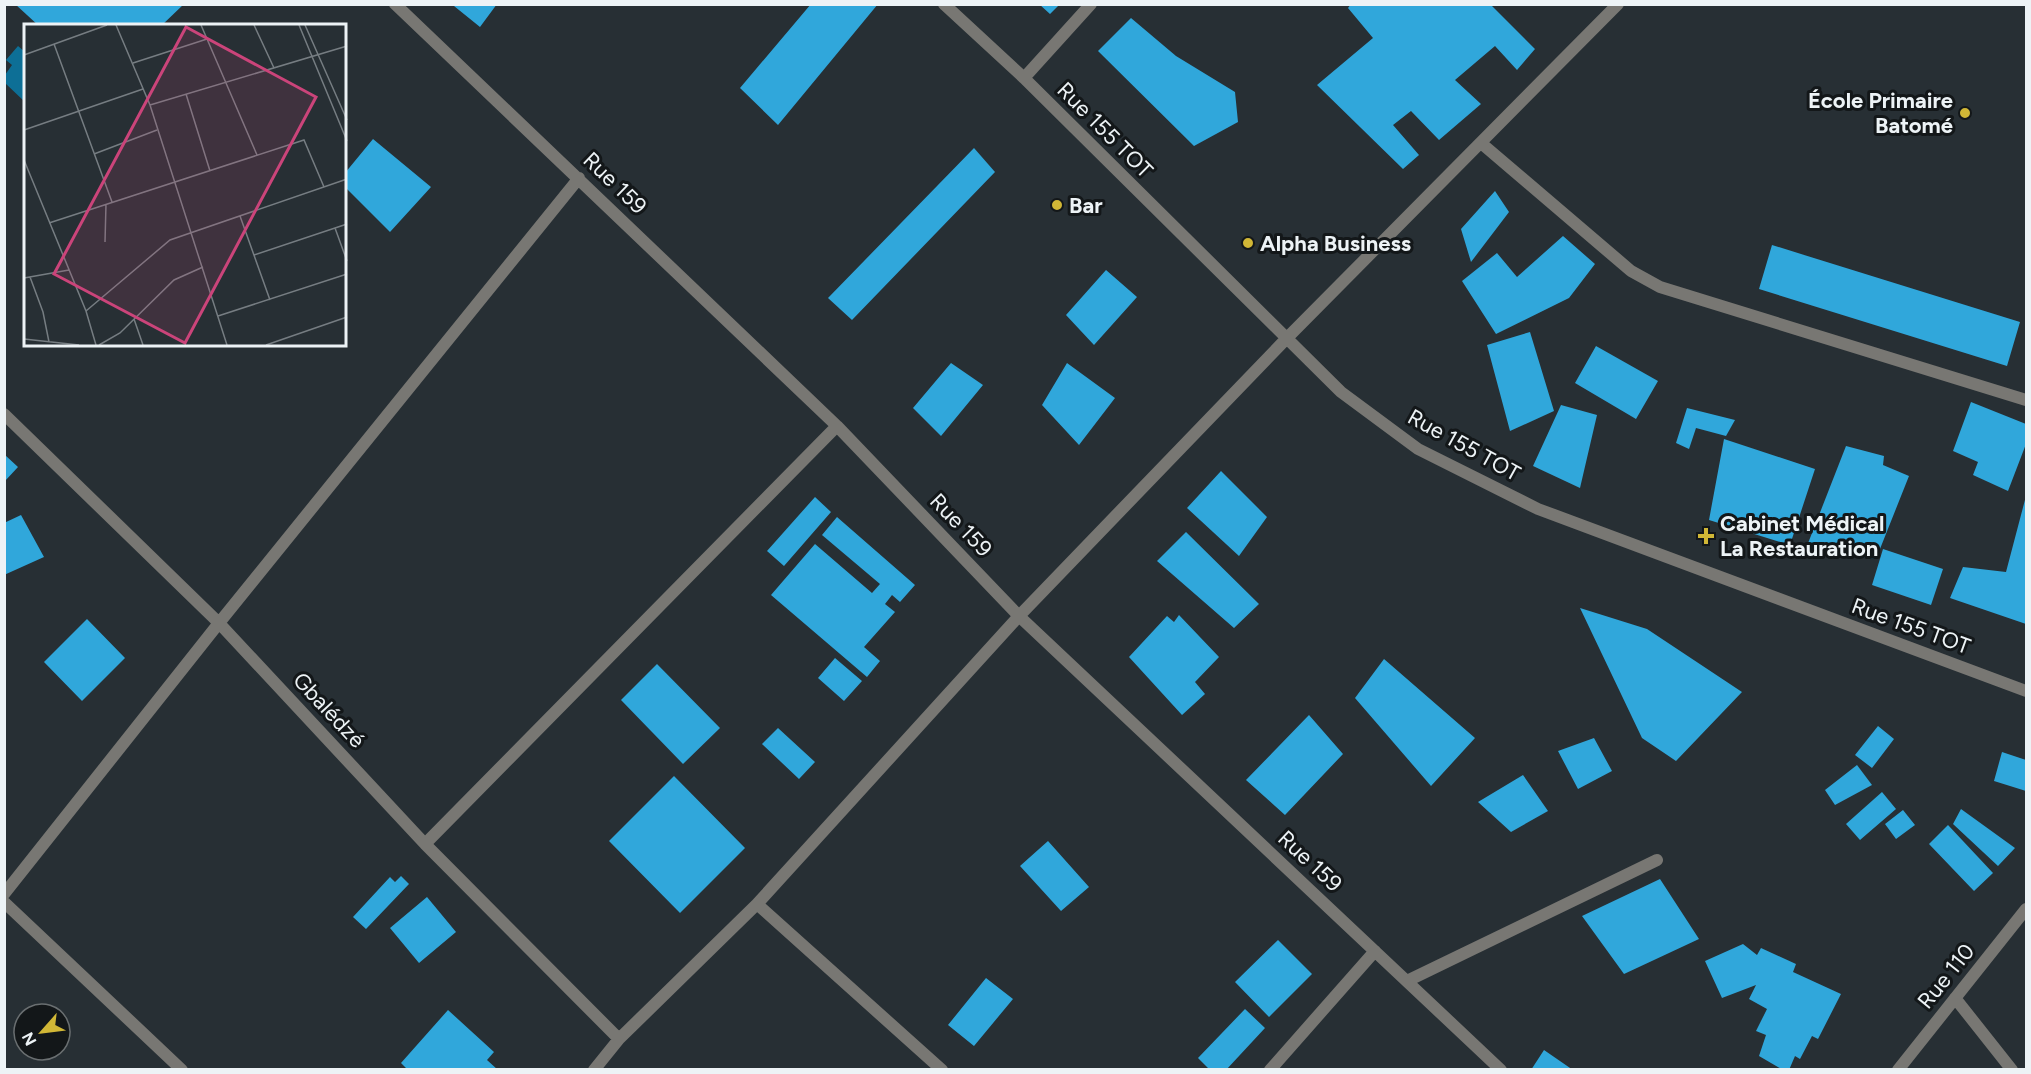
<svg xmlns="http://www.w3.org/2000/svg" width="2031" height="1074" font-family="Figtree,sans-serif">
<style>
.water{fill:#0d6f96}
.building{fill:#30a7db}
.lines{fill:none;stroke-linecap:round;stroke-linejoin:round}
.minor{stroke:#787773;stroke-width:12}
.poi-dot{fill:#d1b736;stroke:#131719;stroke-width:2}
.labels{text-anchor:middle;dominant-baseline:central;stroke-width:6;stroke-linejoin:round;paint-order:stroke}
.poi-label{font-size:22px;font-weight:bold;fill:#edf3f6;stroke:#131719;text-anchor:start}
.street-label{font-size:22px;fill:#edf3f6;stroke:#131719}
.inset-road{fill:none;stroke:#767d82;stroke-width:1.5}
.view{fill:#cb447a;fill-opacity:0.15;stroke:#cb447a;stroke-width:3}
.inset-edge{fill:none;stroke:#edf3f6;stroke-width:3}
</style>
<rect width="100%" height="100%" fill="#272f34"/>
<!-- water -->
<path class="water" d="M18,46L25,52V102L5,83V75L12,65L6,60Z"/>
<!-- building -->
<path class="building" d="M15,4H184L161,26H39Z
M455,4H497L480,27L454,6Z
M811,4H878L778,125L740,88Z
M1039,4H1060L1050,14Z
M1351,4H1490L1535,49L1517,70L1495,46L1455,80L1481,104L1439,140L1411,111L1393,125L1419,155L1403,169L1317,85L1373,38L1348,8Z
M1131,18L1176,56L1235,92L1238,122L1194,146L1098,51Z
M373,139L431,187L390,232L345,187V173Z
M974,148L995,172L852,320L828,298Z
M1495,191L1509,212L1471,262L1461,229Z
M1563,236L1595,264L1569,298L1496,334L1462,281L1497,253L1517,277Z
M1772,245L2020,322L2007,366L1759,289Z
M1106,270L1137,297L1094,345L1066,315Z
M1530,332L1554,411L1510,431L1487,345Z
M1596,346L1658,381L1636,419L1575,383Z
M951,363L983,385L941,436L913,408Z
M1067,363L1115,398L1079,445L1042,405Z
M1971,402L2026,424V444L2008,491L1973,475L1978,462L1953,451Z
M1561,405L1597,415L1580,488L1533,466Z
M1687,408L1735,420L1726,436L1696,428L1689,449L1676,443Z
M1724,439L1815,469L1790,545L1709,520Z
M1846,446L1884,456L1883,465L1909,476L1876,559L1805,551Z
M5,455L18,467L5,481Z
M1221,471L1267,517L1239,556L1187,508Z
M2026,496V624L1950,598L1963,567L2006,572Z
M815,497L831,512L784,566L767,551Z
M21,515L44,557L4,575V523Z
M837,517L915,585L900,602L892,595L885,604L895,612L864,647L880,661L867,677L771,595L815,544L872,593L880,584L822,535Z
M1186,532L1259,604L1234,628L1157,561Z
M1883,549L1943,569L1931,605L1872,585Z
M1580,608L1647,629L1742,692L1676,761L1642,738Z
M1179,615L1219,657L1195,682L1205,694L1182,715L1129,657L1167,616L1174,622Z
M87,619L125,658L82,701L44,662Z
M835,658L862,681L844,701L818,678Z
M1384,659L1475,738L1431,786L1355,698Z
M657,664L720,728L683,764L621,700Z
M1309,715L1343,754L1285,815L1246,780Z
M1878,726L1894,739L1872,768L1855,755Z
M778,728L815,762L799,779L762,744Z
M1594,738L1612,771L1578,789L1558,751Z
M2002,752L2026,760V791L1994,781Z
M1857,765L1872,785L1835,805L1825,790Z
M1523,775L1548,811L1511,832L1478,802Z
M674,776L745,848L680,913L609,841Z
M1882,792L1896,809L1860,840L1846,824Z
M1961,809L2015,848L1998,866L1953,824Z
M1903,810L1915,825L1896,839L1885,824Z
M1948,825L1993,873L1974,891L1929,844Z
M1048,841L1089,887L1061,911L1020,866Z
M401,876L409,884L366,929L353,917L390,877L395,882Z
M1660,879L1699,939L1624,974L1582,916Z
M427,897L456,932L419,963L390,928Z
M1278,940L1312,974L1269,1017L1235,982Z
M1743,944L1757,955L1761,948L1796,964L1793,972L1841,994L1818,1039L1812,1036L1800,1059L1795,1056L1789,1070H1783L1759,1056L1766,1035L1756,1031L1767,1009L1749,999L1756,985L1722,998L1705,961Z
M986,978L1013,999L974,1046L948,1025Z
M1245,1009L1265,1028L1226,1070H1210L1198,1058Z
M448,1010L494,1052L487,1060L498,1070H408L401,1063Z
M1544,1050L1573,1070H1531Z"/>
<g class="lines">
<!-- minor -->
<path class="minor" d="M395,4L837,426L1019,616L1501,1070
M944,4L1024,78L1341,392L1418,449L1538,509L2026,691
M1024,78L1091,4
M1481,143L1631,271L1660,287L2026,400
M4,414L219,623L425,844L619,1039
M425,844L837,426
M4,894L219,623L579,178
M4,902L182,1070
M757,904L942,1070
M1407,981L1657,860
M1955,998L2012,1070
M594,1070L619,1039L757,904L1019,616L1286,339L1618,4
M1270,1070L1375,951
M1898,1070L2026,909"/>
</g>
<!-- markers -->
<g class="poi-dot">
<circle cx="1965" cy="113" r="6"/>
<circle cx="1057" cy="205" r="6"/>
<circle cx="1248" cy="243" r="6"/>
<path d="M1703 527h6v6h6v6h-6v6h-6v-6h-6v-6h6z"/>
</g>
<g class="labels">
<!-- poi labels -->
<g class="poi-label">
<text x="1953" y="100" text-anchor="end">École Primaire<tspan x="1953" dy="25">Batomé</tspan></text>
<text x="1069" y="205">Bar</text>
<text x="1260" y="243">Alpha Business</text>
<text x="1720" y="523">Cabinet Médical<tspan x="1720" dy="25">La Restauration</tspan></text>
</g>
<!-- street labels -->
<g class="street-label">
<text transform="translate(1105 130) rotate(45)">Rue 155 TOT</text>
<text transform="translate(615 183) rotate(44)">Rue 159</text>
<text transform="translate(1464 445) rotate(29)">Rue 155 TOT</text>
<text transform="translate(961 525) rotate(46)">Rue 159</text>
<text transform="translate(1911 626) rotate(20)">Rue 155 TOT</text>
<text transform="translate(329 710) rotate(47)">Gbalédzé</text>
<text transform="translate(1310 861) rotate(43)">Rue 159</text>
<text transform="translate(1946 976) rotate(-51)">Rue 110</text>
</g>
</g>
<!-- overview -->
<g transform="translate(24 24)">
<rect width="322" height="322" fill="#272f34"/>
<path class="inset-road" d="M92,1L126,81L203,321M177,1L233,131M230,1L250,44M275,1L323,117M281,1L323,96M30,20L88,178M0,31L83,1M109,39L183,15M162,70L186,147M126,81L323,22M0,106L119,65M70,130L133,106M0,136L62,287L72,321M216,192L246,276M25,199L280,116L300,163M311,204L323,237M81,218L82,180M230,231L323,200M6,253L19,288L25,318M0,254L45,246M62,287L146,216L323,155M194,292L323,250M110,295L119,321M0,315L55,321M75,321L96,309L150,256L179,243M242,321L323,293"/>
<path class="view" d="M162,3L292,73L161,319L30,250Z"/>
<rect width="322" height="322" class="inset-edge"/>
</g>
<!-- border -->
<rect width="2031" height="1074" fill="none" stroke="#edf3f6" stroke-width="12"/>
<!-- north arrow -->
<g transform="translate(42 1032) rotate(242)"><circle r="28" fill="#131719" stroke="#6a6f71" stroke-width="1.5"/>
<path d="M0-4.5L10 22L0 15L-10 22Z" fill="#d1b736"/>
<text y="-9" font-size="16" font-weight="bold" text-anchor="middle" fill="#edf3f6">N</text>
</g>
</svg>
